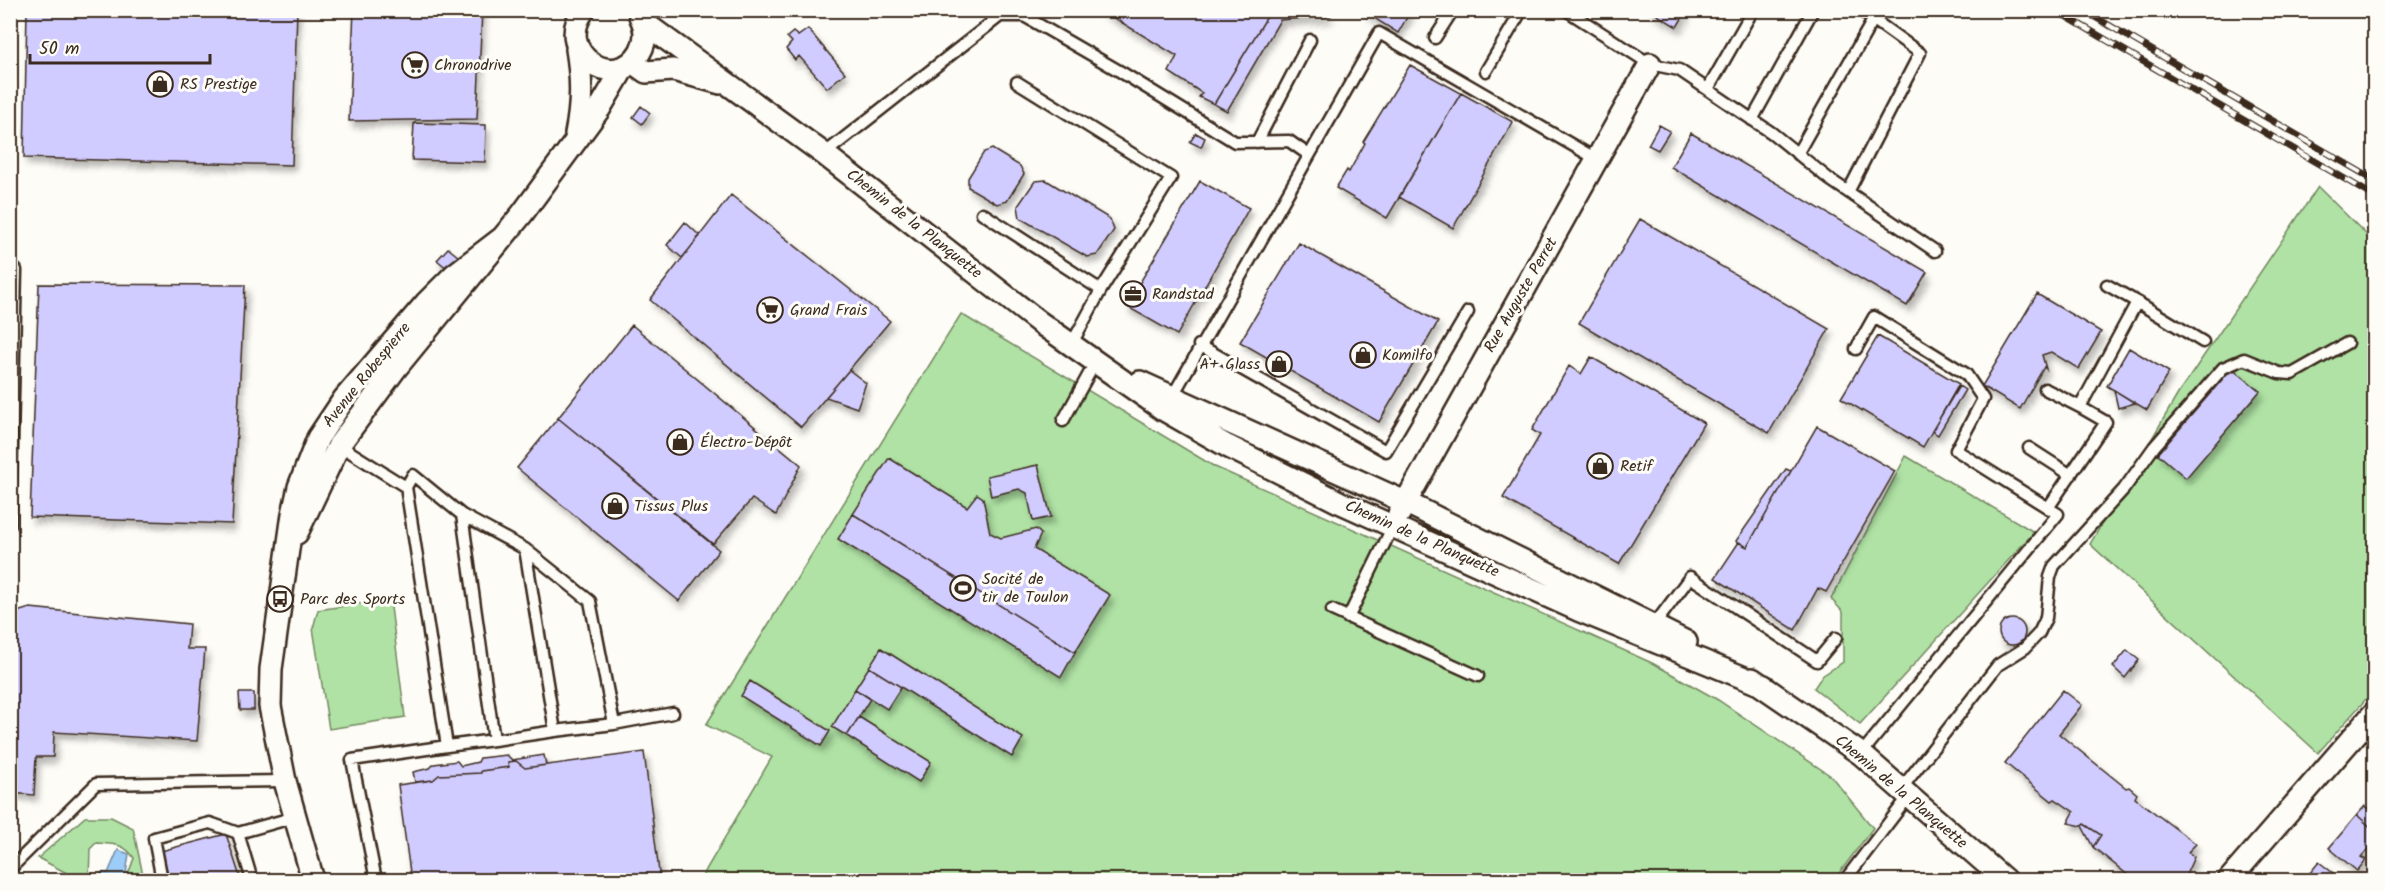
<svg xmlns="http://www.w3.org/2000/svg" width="2385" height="891" font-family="Kalam,sans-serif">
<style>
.green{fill:#afe2a4;stroke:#758661;stroke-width:1.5}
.water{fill:#9cccf8;stroke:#758ba1;stroke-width:1.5}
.building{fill:#d1ccff;stroke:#3b2a1e;stroke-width:1.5;filter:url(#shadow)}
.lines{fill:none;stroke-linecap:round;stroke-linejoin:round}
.lane-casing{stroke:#3b2a1e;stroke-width:15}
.street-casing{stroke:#3b2a1e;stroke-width:26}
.lane{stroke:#fdfcf7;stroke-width:10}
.street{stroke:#fdfcf7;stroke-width:21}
.rail-casing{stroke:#3b2a1e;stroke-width:7}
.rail{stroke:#fdfcf7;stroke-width:4.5;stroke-dasharray:14;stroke-linecap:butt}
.labels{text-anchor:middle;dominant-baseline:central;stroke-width:6;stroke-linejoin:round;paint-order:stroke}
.poi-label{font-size:16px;fill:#3b2a1e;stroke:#fdfcf7;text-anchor:start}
.street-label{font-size:16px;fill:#3b2a1e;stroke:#fdfcf7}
</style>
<defs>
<filter id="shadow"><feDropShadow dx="3.5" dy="6" stdDeviation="3" flood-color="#0004"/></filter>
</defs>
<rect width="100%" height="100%" fill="#fdfcf7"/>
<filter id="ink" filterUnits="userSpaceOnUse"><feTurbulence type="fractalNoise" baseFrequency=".0167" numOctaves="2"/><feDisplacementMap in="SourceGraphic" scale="12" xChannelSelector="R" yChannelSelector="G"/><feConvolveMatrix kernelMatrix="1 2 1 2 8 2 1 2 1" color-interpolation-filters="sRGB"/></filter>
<g filter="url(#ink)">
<!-- green -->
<path class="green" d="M2318,187L2374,242V690L2318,753L2090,544L2178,394Z
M961,314L1215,467L1652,663L1718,700L1831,776L1873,828L1834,880H700L772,757L706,725Z
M1906,456L2034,532L1860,724L1814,688L1822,676L1843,662V612L1831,599Z
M390,599L405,717L329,729L313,628L318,610Z
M85,817H111L133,828L144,880H126L134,858C124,843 113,844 96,843L90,849L89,880H80L38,858Z"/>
<!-- water -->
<path class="water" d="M118,850L129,854L125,880H99L101,873H108Z"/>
<!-- building -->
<path class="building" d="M27,10H297L292,165L24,158Z
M354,10H482L477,119L349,121Z
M1101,10H1271L1214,104L1199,97L1202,93L1169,72L1177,56Z
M1271,10H1321L1330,16L1280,20L1227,111L1214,104Z
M1367,10H1411L1398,33L1366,13Z
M1649,10H1687L1677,27Z
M808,29L845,73L827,88L799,56L795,60L786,49L792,42L787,37L793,32L798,36Z
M1410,65L1461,93L1387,218L1336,188L1347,170L1349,172L1365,143L1363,142Z
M1461,93L1513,122L1453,228L1399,197Z
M641,106L650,113L642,124L633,117Z
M414,123L486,125L485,162L412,160Z
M1659,125L1670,131L1658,150L1648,145Z
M1196,133L1205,138L1201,147L1190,142Z
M1691,133L1927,272L1907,306L1671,167Z
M992,149L1020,166L1024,174L1007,201L997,204L968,187V178L984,152Z
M1046,180L1110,219L1114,230L1097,255L1087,257L1020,218L1018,206L1035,181Z
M1200,181L1249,208L1177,335L1126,306Z
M731,195L890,321L801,427L650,300Z
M1640,219L1829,329L1769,433L1579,323Z
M685,222L700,236L682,258L667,245Z
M1299,243L1438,322L1379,422L1240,342Z
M448,248L459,257L449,270L437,260Z
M39,284L245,285L232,524L30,517Z
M2037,294L2101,332L2079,369L2051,352L2042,355L2046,369L2044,367L2020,409L1982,386Z
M632,325L801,465L776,515L752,499L713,544L558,418Z
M1878,336L1959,384L1923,447L1841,398Z
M2129,348L2169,372L2147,410L2107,386Z
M1591,357L1704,423L1619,564L1503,498L1540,435L1532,430L1569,366L1581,374Z
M2232,368L2260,391L2186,478L2158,454Z
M849,370L866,383L857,408L826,397Z
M1959,386L1965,390L1938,435L1932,431Z
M2114,390L2135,403L2118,408Z
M558,418L719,550L679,601L517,468Z
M1817,426L1895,471L1826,592L1818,588L1795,630L1715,578L1739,542L1747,547Z
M889,458L967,507L977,494L983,498L990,533L1001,538L1036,529L1041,534L1034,549L1110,595L1075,652L853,514Z
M1038,465L1051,517L1033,521L1027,493L1019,489L991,496L987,476Z
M1786,469L1791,471L1747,547L1736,541Z
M853,514L1075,652L1061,677L838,539Z
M30,608L189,624L187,649H205L197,741L54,732L53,757H36L34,795L10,793V614Z
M1999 632a13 13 0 1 1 26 0a13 13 0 1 1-26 0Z
M881,648L1023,738L1012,757L869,667Z
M2127,650L2139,660L2125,678L2113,667Z
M869,667L901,687L887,709L855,689Z
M750,681L830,731L821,746L741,696Z
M855,689L870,699L847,736L832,727Z
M2063,690L2082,705L2059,734L2126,788L2129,787L2137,794L2135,798L2196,844L2188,852L2194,857L2185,877L2177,880H2134L2093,847L2101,835L2084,824L2082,826L2068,823L2074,812L2055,799L2052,801L2005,763Z
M239,693H254V710H240Z
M859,717L931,762L919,782L847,736Z
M644,752L660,880H411L398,785L433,780L439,775L481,773V771L509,767L508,762L516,761L525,768Z
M507,755L512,760L544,755L546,765L525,768L516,761L508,762L509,767L481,771V773L439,775L433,780L415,782L413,772L430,768L434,764L457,761L461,766L478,762L480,758Z
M2365,806L2374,814V830L2357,815Z
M2357,815L2374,830V842L2361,857L2366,860L2357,871L2329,848Z
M2084,824L2101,835L2093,847L2082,826Z
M226,834L241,880H170L161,851Z
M2319,862L2342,880H2304Z"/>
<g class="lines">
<!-- lane casing -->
<g class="lane-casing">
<path id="lane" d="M1566,10L1650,64L1679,70L1772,133L1829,179L1935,251
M1435,38L1453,10
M1486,71L1522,10
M1017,82L1171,178L1101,290L1071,345
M1708,89L1753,10
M1752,120L1813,10
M1257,142L1310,40
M824,154L1000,16H1024L1121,72L1235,142L1289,141L1309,155
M1797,154L1873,20
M1848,192L1920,53L1860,10
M982,213L1101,290
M2107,285L2137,302
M1199,345L1386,451L1468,312
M1856,349L1874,317L1966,374L1983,399L1956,450L2058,514L1861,754
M2045,389L2080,407
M1172,397L1379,33L1598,160
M1063,421L1096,361
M339,445L406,487L447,746L494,740L462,515L413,475L406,487
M2029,448L2071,475
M2048,508L2106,422L2080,407L2137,302L2203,342
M462,515L525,549L555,731L494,740
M10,525L16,270
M525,549L590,601L614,724L555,731
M1332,610L1478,676
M1348,618L1393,526
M1655,624L1690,577L1817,661L1836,638
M614,724L673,713
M1901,789L1998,665L2025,648L2039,633L2046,618L2050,577L2054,566L2124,489L2154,447L2223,368L2244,359L2279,373L2292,374L2347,343
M10,869L96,784L285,781
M162,880L154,838L210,823L238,833
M252,880L238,833L295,817
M376,880L352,760L447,746
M1845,880L1909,796"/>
</g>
<!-- street casing -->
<g class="street-casing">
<path id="street" d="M584,10C552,52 615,94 640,52C647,40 646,27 640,16
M643,22L824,154L1039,322L1164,410L1227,446L1339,502L1578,610L1764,686
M632,62L646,72L673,70L720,83
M576,134C582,104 582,80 577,49
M1140,382L1405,502L1686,642
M1399,514L1650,64
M297,533L339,445L396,368L522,214L600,108L624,67
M1752,679L1861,754L2005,880
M313,880L285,781L270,706L271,669L293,514L299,487L318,438L344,399L426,303L455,274L502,238
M2229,880L2374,713"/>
</g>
<!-- lane -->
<use href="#lane" class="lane"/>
<!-- street -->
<use href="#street" class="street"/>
<!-- rail casing -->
<g class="rail-casing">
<path id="rail" d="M2055,10L2374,196
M2083,10L2374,180"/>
</g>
<!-- rail -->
<use href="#rail" class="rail"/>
</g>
</g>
<!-- icons -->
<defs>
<g id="supermarket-ring" transform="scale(1.35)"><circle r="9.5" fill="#fdfcf7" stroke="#3b2a1e" stroke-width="1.5"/><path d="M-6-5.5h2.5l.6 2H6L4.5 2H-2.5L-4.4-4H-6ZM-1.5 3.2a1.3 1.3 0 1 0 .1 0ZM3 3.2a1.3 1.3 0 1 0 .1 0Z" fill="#3b2a1e"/></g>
<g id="shop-ring" transform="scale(1.35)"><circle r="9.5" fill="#fdfcf7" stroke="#3b2a1e" stroke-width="1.5"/><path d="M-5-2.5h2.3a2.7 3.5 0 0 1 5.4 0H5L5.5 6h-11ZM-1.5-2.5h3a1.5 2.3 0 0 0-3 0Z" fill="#3b2a1e"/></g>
<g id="office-ring" transform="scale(1.35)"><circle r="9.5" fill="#fdfcf7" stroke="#3b2a1e" stroke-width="1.5"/><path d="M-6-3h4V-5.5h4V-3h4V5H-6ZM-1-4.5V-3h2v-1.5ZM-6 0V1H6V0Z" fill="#3b2a1e"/></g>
<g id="stadium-ring" transform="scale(1.35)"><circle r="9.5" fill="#fdfcf7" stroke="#3b2a1e" stroke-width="1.5"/><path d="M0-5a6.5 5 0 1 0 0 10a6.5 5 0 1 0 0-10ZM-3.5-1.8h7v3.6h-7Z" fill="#3b2a1e"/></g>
<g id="bus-ring" transform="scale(1.35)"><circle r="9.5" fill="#fdfcf7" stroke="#3b2a1e" stroke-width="1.5"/><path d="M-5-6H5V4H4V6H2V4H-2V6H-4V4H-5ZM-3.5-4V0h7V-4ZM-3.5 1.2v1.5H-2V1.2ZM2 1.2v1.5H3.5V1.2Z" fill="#3b2a1e"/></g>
</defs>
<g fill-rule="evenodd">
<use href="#supermarket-ring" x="415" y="65"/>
<use href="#shop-ring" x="160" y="84"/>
<use href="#office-ring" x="1133" y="294"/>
<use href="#supermarket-ring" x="770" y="310"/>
<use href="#shop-ring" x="1363" y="355"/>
<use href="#shop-ring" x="1279" y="364"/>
<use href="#shop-ring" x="680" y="442"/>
<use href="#shop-ring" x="1600" y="466"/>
<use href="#shop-ring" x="615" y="506"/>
<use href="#stadium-ring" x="963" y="588"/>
<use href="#bus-ring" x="280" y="599"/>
</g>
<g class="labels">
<!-- poi labels -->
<g class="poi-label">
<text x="434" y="65">Chronodrive</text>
<text x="180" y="84">RS Prestige</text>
<text x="1152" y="294">Randstad</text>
<text x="790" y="310">Grand Frais</text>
<text x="1382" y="355">Komilfo</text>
<text x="1260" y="364" text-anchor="end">A+ Glass</text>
<text x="700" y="442">Électro-Dépôt</text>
<text x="1620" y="466">Retif</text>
<text x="634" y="506">Tissus Plus</text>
<text x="982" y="579">Socité de<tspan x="982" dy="18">tir de Toulon</tspan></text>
<text x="300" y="599">Parc des Sports</text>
</g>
<!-- street labels -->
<g class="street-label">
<text transform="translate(914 224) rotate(38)">Chemin de la Planquette</text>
<text transform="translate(1521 295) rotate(-60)">Rue Auguste Perret</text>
<text transform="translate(367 375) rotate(-51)">Avenue Robespierre</text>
<text transform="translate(1422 539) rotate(24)">Chemin de la Planquette</text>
<text transform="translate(1901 792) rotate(40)">Chemin de la Planquette</text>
</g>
</g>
<!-- margin -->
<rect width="2385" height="891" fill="none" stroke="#fdfcf7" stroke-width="36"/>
<rect x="18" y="18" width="2349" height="855" fill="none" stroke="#3b2a1e" stroke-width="2" filter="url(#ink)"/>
<!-- scale -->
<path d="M30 54v9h180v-9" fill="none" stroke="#3b2a1e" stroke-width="3"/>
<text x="39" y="54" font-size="18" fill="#3b2a1e" stroke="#fdfcf7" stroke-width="4.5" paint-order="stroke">50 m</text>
</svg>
